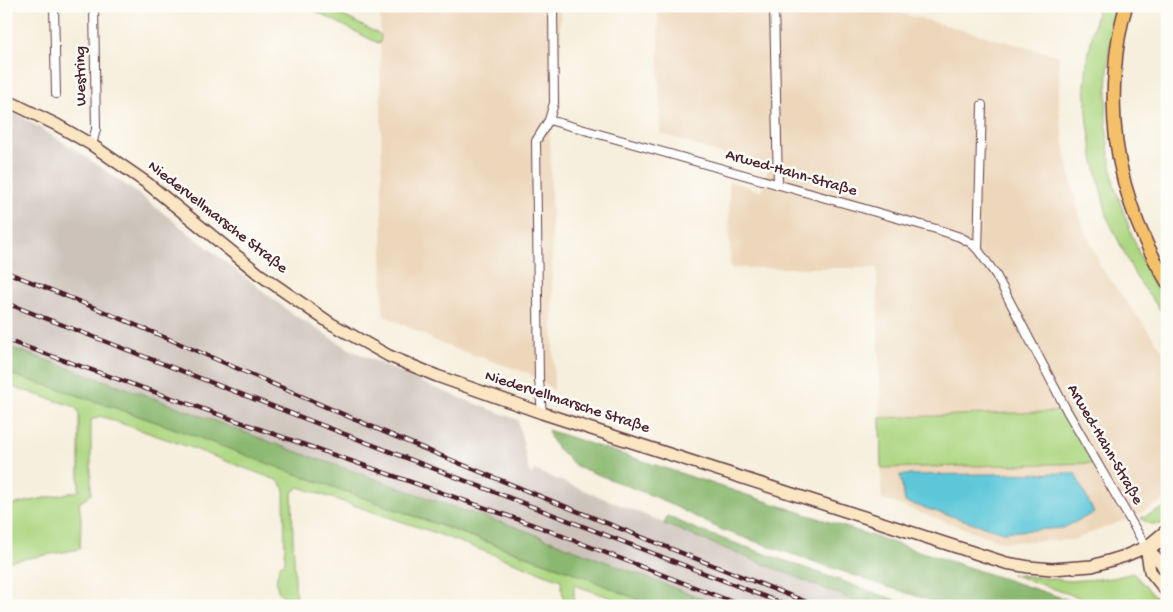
<svg xmlns="http://www.w3.org/2000/svg" width="1173" height="612" font-family="'Gochi Hand',sans-serif">
<style>
.built{fill:#edd7bb}
.industrial{fill:#ccc2b9}
.green{fill:#add782;stroke:#7c7b56}
.forest{fill:#8ab870;stroke:#6a6c4e}
.water{fill:#5dc7d9;stroke:#547382}
.lines{fill:none;stroke-linecap:round;stroke-linejoin:round}
.street-casing{stroke:#643e46;stroke-width:10}
.secondary-casing{stroke:#643e46;stroke-width:14}
.primary-casing{stroke:#643e46;stroke-width:15}
.street{stroke:#fff;stroke-width:8}
.secondary{stroke:#fbe6c3;stroke-width:11}
.primary{stroke:#f4c16a;stroke-width:12}
.rail-casing{stroke:#4a1f2b;stroke-width:4.5}
.rail{stroke:#fdfcf7;stroke-width:2.5;stroke-dasharray:8;stroke-linecap:butt}
.labels{text-anchor:middle;dominant-baseline:central;stroke-width:5;stroke-linejoin:round;paint-order:stroke}
.street-label{font-size:16px;fill:#4a1f2b;stroke:#fdfcf7}
</style>
<rect width="100%" height="100%" fill="#fdfcf7"/>
<filter id="ink" filterUnits="userSpaceOnUse"><feTurbulence type="fractalNoise" baseFrequency=".02" numOctaves="2"/><feDisplacementMap in="SourceGraphic" scale="10" xChannelSelector="R" yChannelSelector="G"/><feConvolveMatrix kernelMatrix="1 2 1 2 8 2 1 2 1" color-interpolation-filters="sRGB"/></filter>
<filter id="wash" filterUnits="userSpaceOnUse"><feTurbulence type="fractalNoise" baseFrequency=".0096" numOctaves="4" result="noise"/><feDisplacementMap in="SourceGraphic" scale="20" xChannelSelector="R" yChannelSelector="G"/><feGaussianBlur stdDeviation="1.12" result="paint"/><feColorMatrix in="noise" values="0 0 0 0 0 0 0 0 0 0 0 0 0 0 0 0 0 1.4 0 .05"/><feComposite in="paint" operator="in"/></filter>
<g filter="url(#wash)">
<rect width="100%" height="100%" fill="#f6efdd"/>
<!-- built -->
<path class="built" d="M380,6H560L561,106L550,128L554,390L528,373L447,346L383,315Z
M658,6H874L1059,56V111L1067,162L1079,215L1102,269L1167,356V499L1137,515L1073,540L1003,542L882,499L877,268H730L729,181L761,191L768,170L660,133Z"/>
<!-- industrial -->
<path class="industrial" d="M6,110L20,116L79,152L144,198L291,313L351,350L432,387L518,420L529,473L532,475L534,470L868,606H721L513,526L458,509L367,476L289,449L140,393L6,346Z"/>
<!-- green -->
<path class="green" d="M305,6H324L381,35L380,44Z
M1098,6H1119L1109,47L1106,117L1108,146L1114,185L1130,230L1141,258L1162,298L1167,304V319L1136,277L1108,219L1093,157L1088,123L1085,86L1087,62Z
M6,373L62,390L165,425L430,522L572,572L653,606H628L609,597L574,585V606H564L561,580L433,532L299,487L292,493L293,538L296,599L287,601C284,597 280,594 278,590C275,583 277,571 281,564L285,563L284,488L279,481L189,447L100,416L91,420V495L79,503L81,518L80,549L6,562V506L79,491V412L73,406L6,385Z
M1067,411L1098,463L881,468L880,418Z
M1167,507V522C1158,526 1148,525 1141,518Z
M1133,573L1164,606H1104L1011,574L1070,581L1113,578Z"/>
<!-- forest -->
<path class="forest" d="M6,346L140,393L289,449L367,476L458,509L513,526L721,606H653L572,572L285,470L165,425L62,390L6,373Z
M548,430L1087,606H948L882,585L722,530L658,498L576,466L561,452L552,441Z
M667,516L701,531L912,606H868L664,524Z"/>
<!-- water -->
<path class="water" d="M1075,473L1094,513L1063,528L1003,532L905,502L900,475Z"/>
</g>
<g filter="url(#ink)">
<g class="lines">
<!-- street casing -->
<g class="street-casing">
<path id="street" d="M54,6L56,94
M774,6L778,185
M549,120L554,103L553,6
M92,145L96,129L94,6
M978,250L982,105
M542,413L539,380L536,141L549,120L936,229L960,237L971,243L978,250L996,275L1067,411L1146,547"/>
</g>
<!-- secondary casing -->
<g class="secondary-casing">
<path id="secondary" d="M6,100L57,125L92,145L147,183L259,274L330,323L389,356L437,376L542,413L1006,563L1029,567L1052,569L1092,566L1125,556L1146,547L1162,543L1167,541
M1150,544L1167,530
M1146,547L1150,571L1167,592
M1146,547L1161,563L1167,574"/>
</g>
<!-- primary casing -->
<g class="primary-casing">
<path id="primary" d="M1126,6C1120,27 1116,49 1115,70C1108,147 1128,217 1167,282"/>
</g>
<!-- street -->
<use href="#street" class="street"/>
<!-- secondary -->
<use href="#secondary" class="secondary"/>
<!-- primary -->
<use href="#primary" class="primary"/>
<!-- rail casing -->
<g class="rail-casing">
<path id="rail" d="M6,272C150,328 290,393 432,452C560,505 688,556 817,606
M6,303L789,606
M6,340L534,525L743,606"/>
</g>
<!-- rail -->
<use href="#rail" class="rail"/>
</g>
</g>
<g class="labels">
<!-- street labels -->
<g class="street-label">
<text transform="translate(82 76) rotate(-91)">Westring</text>
<text transform="translate(791 174) rotate(16)">Arwed-Hahn-Straße</text>
<text transform="translate(217 218) rotate(38)">Niedervellmarsche Straße</text>
<text transform="translate(567 403) rotate(18)">Niedervellmarsche Straße</text>
<text transform="translate(1104 445) rotate(60)">Arwed-Hahn-Straße</text>
</g>
</g>
<!-- margin -->
<rect width="1173" height="612" fill="none" stroke="#fdfcf7" stroke-width="25"/>
</svg>
